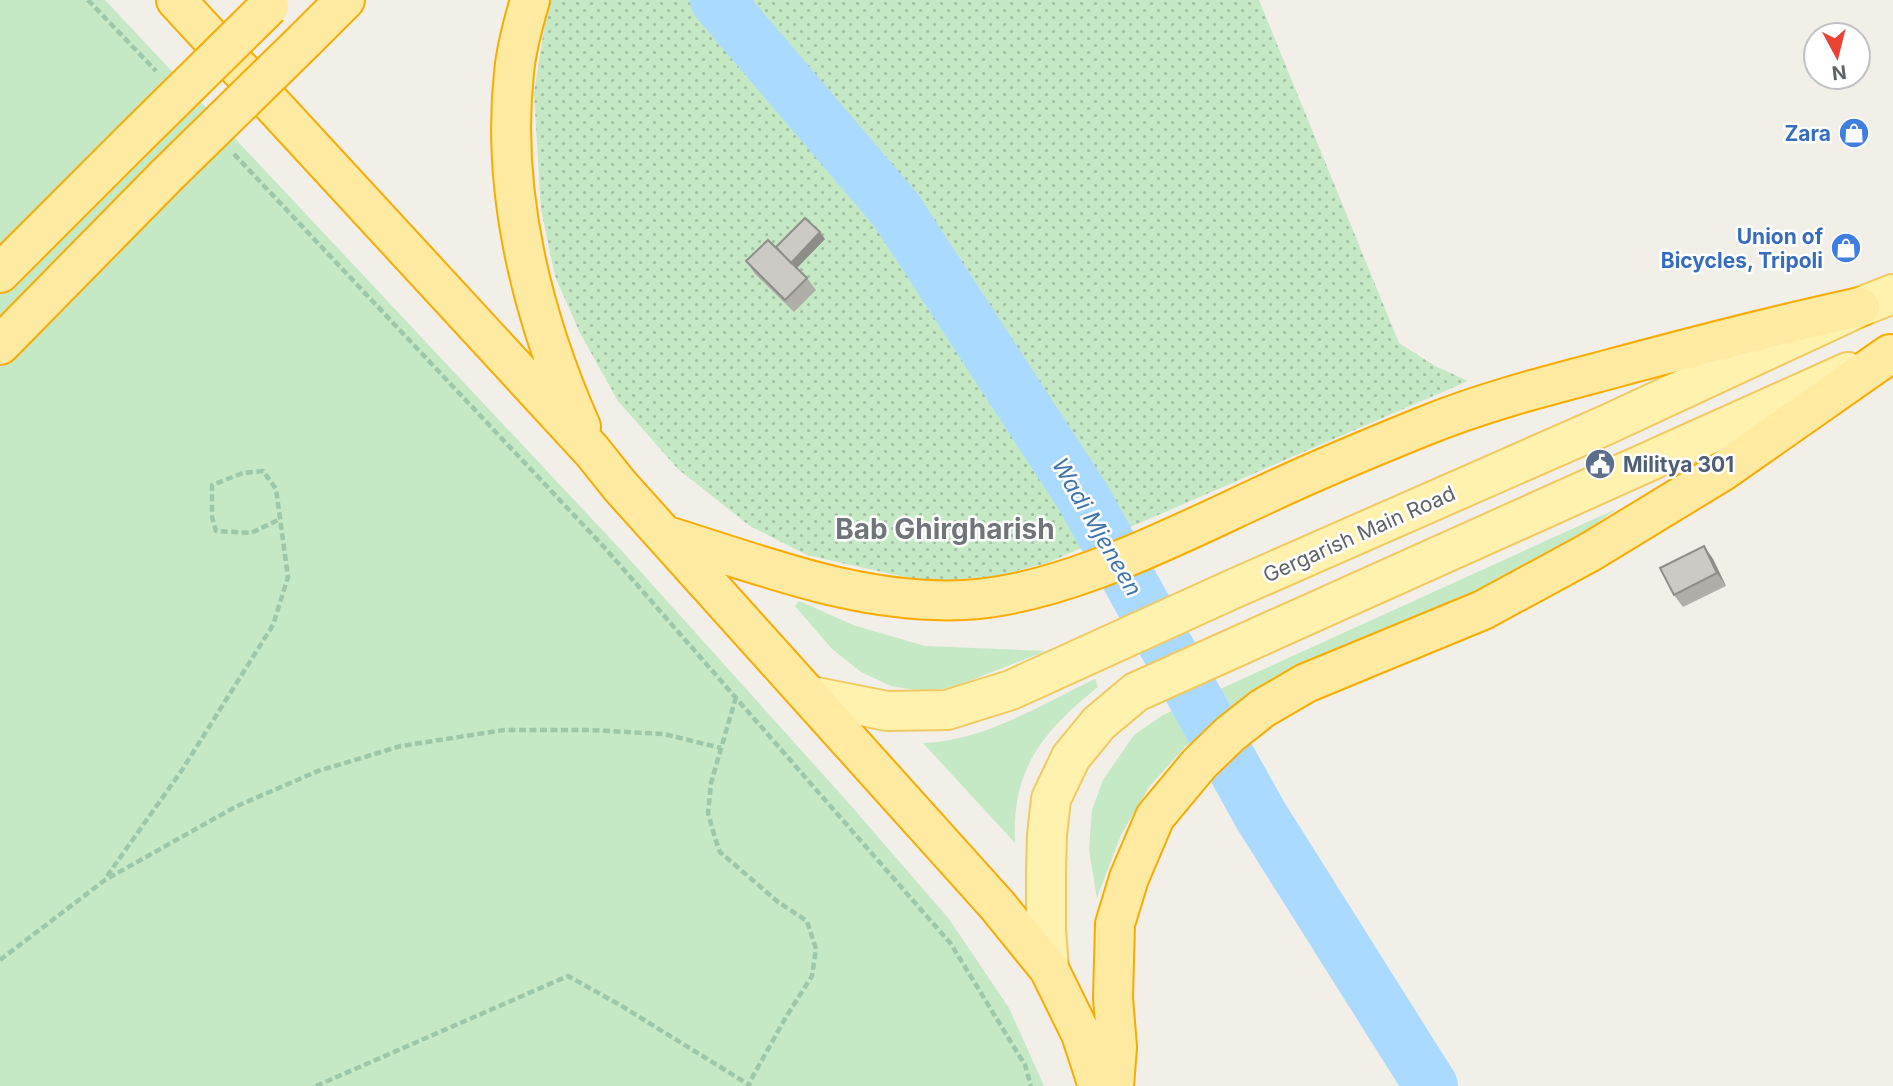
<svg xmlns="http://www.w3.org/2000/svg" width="1893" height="1086" font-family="Inter,sans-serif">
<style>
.green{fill:#c5e8c5}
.garden{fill:url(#garden-dots)}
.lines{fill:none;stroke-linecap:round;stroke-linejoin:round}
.river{stroke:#aadaff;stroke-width:54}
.primary-casing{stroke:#f2c960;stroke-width:42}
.trunk-casing{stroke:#f9ab00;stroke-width:42}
.path{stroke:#9cc7a9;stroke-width:4.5;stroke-dasharray:7 3.5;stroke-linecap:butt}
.primary{stroke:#fff2af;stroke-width:38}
.trunk{stroke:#feeaa1;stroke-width:38}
.trunk-bridge-casing{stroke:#f9ab00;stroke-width:42;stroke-linecap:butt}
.trunk-bridge{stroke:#feeaa1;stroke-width:38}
.wall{fill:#afaea9}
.shaded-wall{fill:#8f8d8a}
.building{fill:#cccac5;stroke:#8f8d8a;stroke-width:2}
.labels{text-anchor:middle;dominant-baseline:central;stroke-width:5;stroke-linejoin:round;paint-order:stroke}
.shop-label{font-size:21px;font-weight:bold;fill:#366cbe;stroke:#fff;text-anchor:end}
.service-label{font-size:21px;font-weight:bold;fill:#4e5e75;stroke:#fff;text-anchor:start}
.street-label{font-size:21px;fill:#5f6368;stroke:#fff}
.water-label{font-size:23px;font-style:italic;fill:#4174aa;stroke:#fff}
.district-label{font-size:28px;font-weight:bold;fill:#70757a;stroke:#fff}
</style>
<defs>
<pattern id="garden-dots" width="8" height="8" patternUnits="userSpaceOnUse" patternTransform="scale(1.75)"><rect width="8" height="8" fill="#c5e8c5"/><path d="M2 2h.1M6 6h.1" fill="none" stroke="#a3c0a4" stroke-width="1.8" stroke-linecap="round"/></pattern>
</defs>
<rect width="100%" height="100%" fill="#f1efe8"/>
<!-- green -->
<path class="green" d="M0,0H105L622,551L846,800L949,919L1009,1008L1044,1086H0Z
M1616,509L1552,556L1297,672L1240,703L1185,747L1149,787L1121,835L1097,898L1089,850L1092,810L1103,780L1134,735L1163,715Z
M799,601L853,625L925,646L1046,651L951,688L920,691L891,686L861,672L832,649L795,606Z
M1095,679L1098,687C1044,730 1011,769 1015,843L923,743C984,741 1041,705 1095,679Z"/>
<!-- garden -->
<path class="garden" d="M551,0H1259L1399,343L1435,366L1468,381L1047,563L996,576L927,582L807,555L750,526L678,469L618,401L580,333L555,276L541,209L534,93L545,23Z"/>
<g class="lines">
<!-- river -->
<path class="river" d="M717,0L896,210L1083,497L1261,816L1431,1086"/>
<!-- primary casing -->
<g class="primary-casing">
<path id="primary" d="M811,696L887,711L947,710L1011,690L1233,589L1606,425L1860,307L1893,294
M1049,969L1046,929V870L1047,835L1051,799L1071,757L1099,723L1136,692L1848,372"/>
</g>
<!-- trunk casing -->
<g class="trunk-casing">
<path id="trunk" d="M176,0L592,451L620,486L997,905L1049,969L1081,1034L1098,1086
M530,0C523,24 516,49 514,73C501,193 533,318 581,427
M305,40L345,0
M0,273L133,140
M0,345L166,176
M664,535C762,565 860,605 964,600C1063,595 1177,535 1266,494C1317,470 1370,448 1422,427C1480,403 1542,387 1603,371C1688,348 1773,326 1860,307
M1114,1086L1117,1047L1113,998L1115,924L1129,878L1155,817L1199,764L1230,734L1263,708L1306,683L1483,610L1590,552L1723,471L1890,354"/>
</g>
<!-- path -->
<path class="path" d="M88,0L156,71
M234,154L604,547L951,944L1025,1065L1031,1086
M736,697L711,783L708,813L715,838L720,852L778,902L807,921L816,949L812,976L786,1017L748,1085
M107,876L182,770L273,625L288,577L276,489L263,471L243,473L212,485V517L216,531L251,533L280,519
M0,960L105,880L235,807L318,771L401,746L504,730H590L664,734L721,748
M316,1086L568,976L620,1005L751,1086"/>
<!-- primary -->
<use href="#primary" class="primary"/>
<!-- trunk -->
<use href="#trunk" class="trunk"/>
<!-- trunk-bridge casing -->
<g class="trunk-bridge-casing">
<path id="trunk-bridge" d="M133,140L269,6
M166,176L305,40"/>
</g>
<!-- trunk-bridge -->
<use href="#trunk-bridge" class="trunk-bridge"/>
</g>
<!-- wall -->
<path class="wall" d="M825,239L797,268L807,278L816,290L794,312L755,274L746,261L776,247Z
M1704,546L1713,559L1726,586L1683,607L1674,595Z"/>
<!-- shaded-wall -->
<path class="shaded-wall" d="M820,232L825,239L795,270L791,264Z
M1704,546L1713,559L1726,586L1717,573Z"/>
<!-- building -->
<path class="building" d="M805,218L820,232L791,263L776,247Z
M768,240L807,278L785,300L746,261Z
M1704,546L1717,573L1674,595L1660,568Z"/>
<!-- icons -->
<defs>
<g id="shop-disc" transform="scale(1.575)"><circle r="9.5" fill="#3f7fe0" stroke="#fff"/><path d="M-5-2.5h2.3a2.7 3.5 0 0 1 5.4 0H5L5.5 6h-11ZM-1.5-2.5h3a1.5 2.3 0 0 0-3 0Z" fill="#fff"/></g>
<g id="civic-disc" transform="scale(1.575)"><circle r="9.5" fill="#5c6f8a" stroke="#fff"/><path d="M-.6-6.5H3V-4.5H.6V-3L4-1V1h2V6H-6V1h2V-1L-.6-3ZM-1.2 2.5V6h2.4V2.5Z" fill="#fff"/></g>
</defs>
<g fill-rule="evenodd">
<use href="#shop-disc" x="1854" y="133"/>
<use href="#shop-disc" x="1846" y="248"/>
<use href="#civic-disc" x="1600" y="464"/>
</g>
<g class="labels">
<!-- shop labels -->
<g class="shop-label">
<text x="1831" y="133">Zara</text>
<text x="1823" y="236">Union of<tspan x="1823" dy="24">Bicycles, Tripoli</tspan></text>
</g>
<!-- service labels -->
<g class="service-label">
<text x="1623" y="464">Militya 301</text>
</g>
<!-- street labels -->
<g class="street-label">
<text transform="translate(1359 534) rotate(-24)">Gergarish Main Road</text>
</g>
<!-- water labels -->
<g class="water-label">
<text transform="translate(1097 527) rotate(60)">Wadi Mjeneen</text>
</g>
<!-- district labels -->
<g class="district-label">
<text x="945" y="529">Bab Ghirgharish</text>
</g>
</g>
<!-- north arrow -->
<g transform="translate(1837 56) rotate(173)"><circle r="33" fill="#ffffff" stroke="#bfc1c3" stroke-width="2"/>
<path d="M0-5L12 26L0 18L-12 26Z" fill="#ea4335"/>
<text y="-10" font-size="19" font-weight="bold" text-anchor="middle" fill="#5f6368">N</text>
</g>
</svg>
